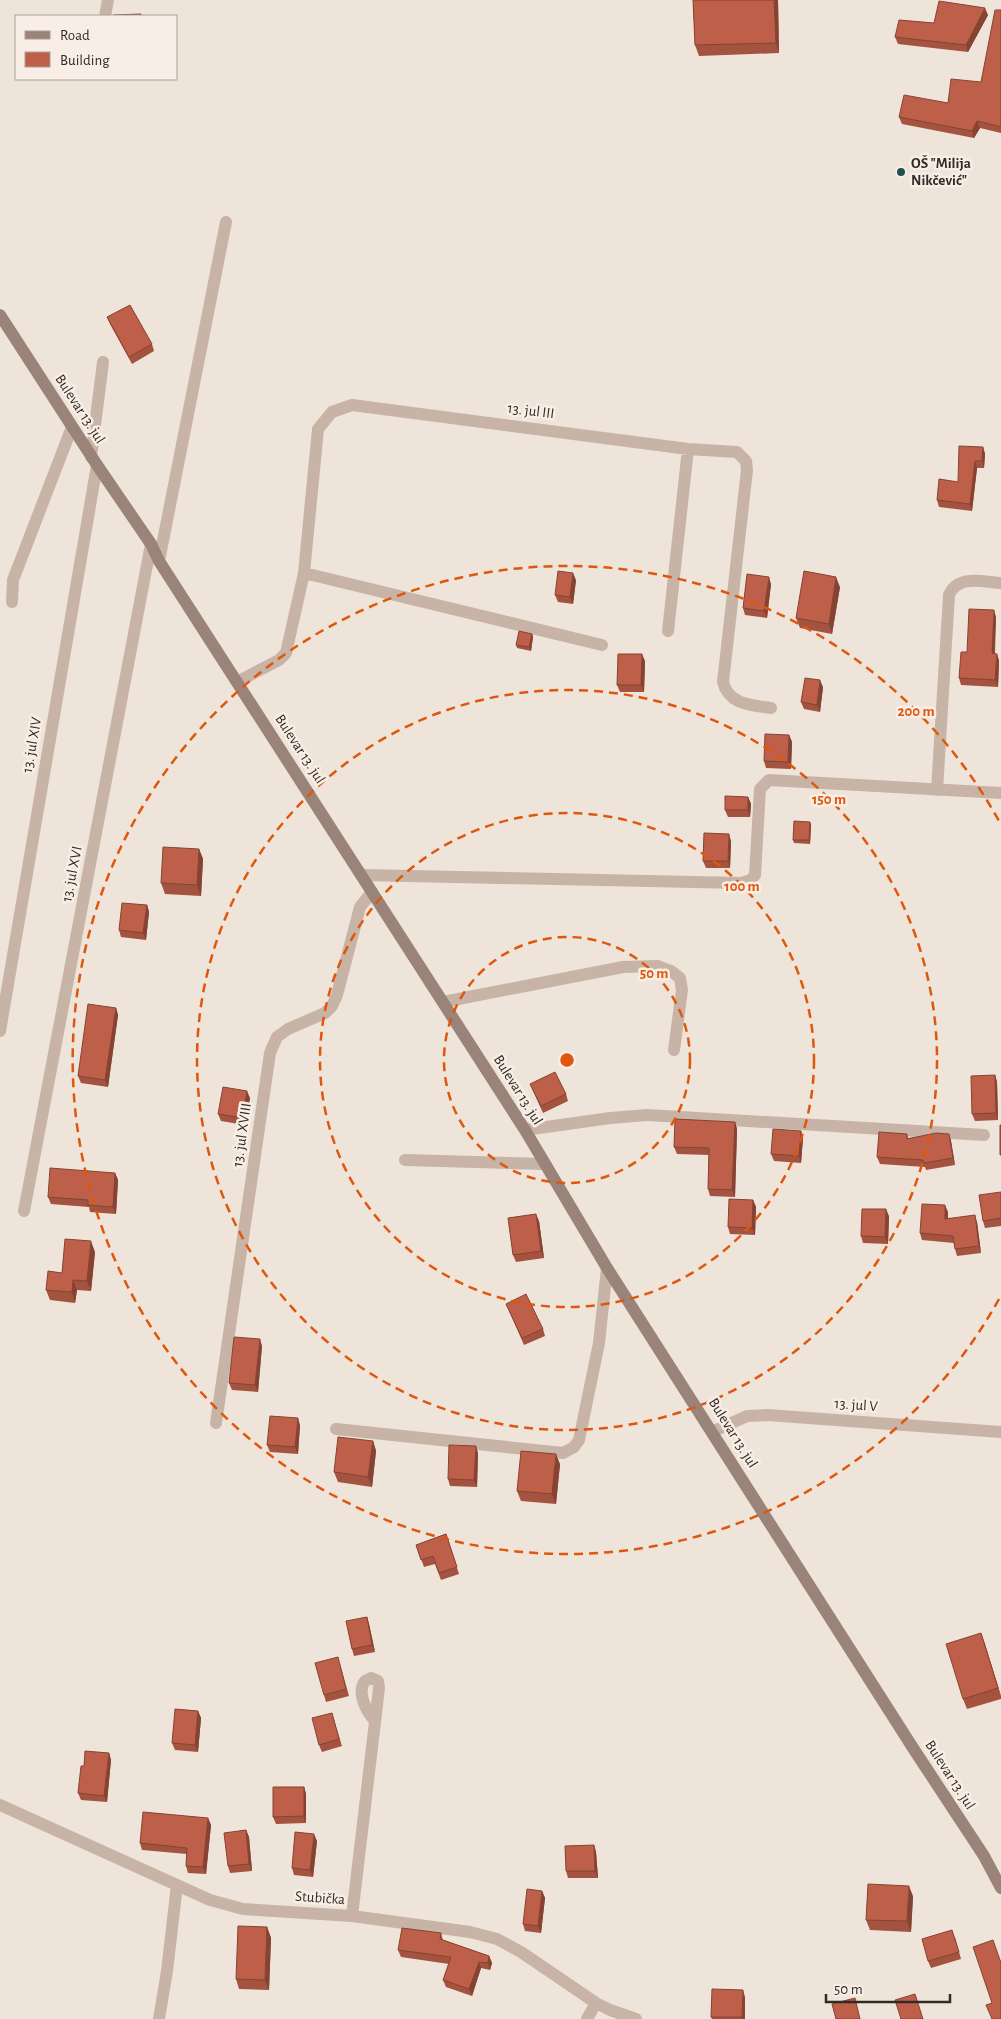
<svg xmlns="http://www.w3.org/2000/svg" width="1001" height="2019" font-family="'Alegreya Sans',sans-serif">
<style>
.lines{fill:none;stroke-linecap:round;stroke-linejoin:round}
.street{stroke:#c7b4a6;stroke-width:12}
.secondary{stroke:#9a8378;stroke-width:12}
.wall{fill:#a3533f}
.shaded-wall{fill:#854333}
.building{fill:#be6049;stroke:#854333}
.ring{fill:none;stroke:#df570d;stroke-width:2.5;stroke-dasharray:9 6}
.poi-dot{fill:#1f5152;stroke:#f8eee5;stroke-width:2}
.labels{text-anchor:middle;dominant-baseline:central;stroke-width:5;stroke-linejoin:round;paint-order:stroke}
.poi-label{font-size:15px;font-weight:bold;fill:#332a27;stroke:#f8eee5;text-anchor:start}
.street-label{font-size:15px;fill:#332a27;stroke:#f8eee5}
.centre{fill:#df570d;stroke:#f8eee5;stroke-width:2.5}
.ring-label{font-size:15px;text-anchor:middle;font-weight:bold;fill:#df570d;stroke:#f8eee5;stroke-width:5;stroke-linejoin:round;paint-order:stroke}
</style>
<rect width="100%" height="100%" fill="#efe4d9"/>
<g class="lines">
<!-- street -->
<path class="street" d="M105,16L108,0
M91,457L103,362
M159,561L226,222
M304,573L602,645
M12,602L13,580L72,427
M668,631L688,449
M237,682L279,660L286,653L304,573L318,429L332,412L352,405L688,449L737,452L746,461L747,470L723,682C729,705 751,705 771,708
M937,790L949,595C958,574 983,582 1001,583
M362,875L741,883L751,880L755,875L760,789L769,780L1001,793
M443,1002L623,967L658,966L671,971L680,978L682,990L674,1050
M0,1031L97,465
M525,1130L610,1118L647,1115L984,1135
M405,1160L544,1164
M24,1211L151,544
M216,1423L270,1053L277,1037L288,1029L325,1013L332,1006L337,995L360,907L372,892
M336,1429L563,1453L574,1447L579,1440L599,1343L607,1268
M712,1432L747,1416L767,1415L1001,1432
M0,1805L210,1900L243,1909L352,1916L470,1932L497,1939L521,1952L596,2003L610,2010L636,2019
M352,1916L379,1688L378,1681L371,1678L365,1681C356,1693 367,1712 375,1721
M159,2019L167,1971L177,1885
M587,2019L596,2003"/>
<!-- secondary -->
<path class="secondary" d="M0,315L97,465L151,544L159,561L525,1130L607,1268L913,1748L984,1856L1001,1888"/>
</g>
<!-- wall -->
<path class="wall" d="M693,0H778L779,53L699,56L695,45Z
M1001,10V133L980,128L974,138L902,124L899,117L948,103L981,82Z
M988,15L968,52L898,44L895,37L934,23Z
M107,317L152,344L154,351L132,364L110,324Z
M983,447L985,454L984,468H977L972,511L939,507L937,500L958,482Z
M576,580L573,604L558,602L555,595Z
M771,584L767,618L745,615L743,608Z
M840,587L832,634L800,628L796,618Z
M996,617L995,654H997L999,661L998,687L961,685L959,678L967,652Z
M532,634L533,637L531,651L517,648L516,645Z
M645,661L644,692H620L617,685Z
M823,687L820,712L804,709L801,702Z
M789,735L792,742L791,769L766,768L764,761Z
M748,797L751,804L750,817H728L725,810Z
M810,822L811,825L810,844L794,843L793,840Z
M731,841L730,868H706L703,861Z
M199,849L203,859L201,896L165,894L161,883Z
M147,905L149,912L146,940L121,937L119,930Z
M116,1008L118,1015L108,1087L81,1083L78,1076Z
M995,1075L997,1082L998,1120L975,1121L972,1114Z
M530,1084L566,1094L568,1101L543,1113L533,1091Z
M250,1098L245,1125L221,1121L218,1114Z
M735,1122L737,1129L735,1197L710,1196L708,1189L709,1155L677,1154L674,1147Z
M801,1131L803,1138L801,1163L774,1161L771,1154Z
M907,1134L908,1138L949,1134L951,1141L955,1165L926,1170L925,1167L880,1164L877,1157Z
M115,1173L118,1180L116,1214L90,1212L89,1207L51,1204L48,1197Z
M1001,1192V1226L985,1228L983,1221Z
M753,1200L756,1207L755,1235L730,1234L728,1227Z
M948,1212V1218L977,1222L981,1253L957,1256L955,1249L954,1243L922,1240L920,1233Z
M889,1216L888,1244L863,1243L861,1236Z
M539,1221L544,1258L516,1262L513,1255Z
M95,1252L91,1291L77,1290L75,1303L50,1300L46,1290L62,1273Z
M506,1304L543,1329L545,1336L524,1345Z
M262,1346L258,1392L232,1390L229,1383Z
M300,1425L298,1454L270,1452L267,1445Z
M373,1441L376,1451L372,1487L338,1482L334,1472Z
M478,1453L477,1487L450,1486L448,1479Z
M560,1464L556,1504L521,1501L517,1491Z
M446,1534L459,1574L441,1580L435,1564L424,1567L416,1545Z
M367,1617L369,1624L375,1652L354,1656L352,1649Z
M981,1633L1001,1696V1699L967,1709L963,1699Z
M340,1664L349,1696L326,1702L324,1695Z
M198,1711L201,1718L198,1752L175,1750L172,1743Z
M332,1713L342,1746L322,1752L319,1745Z
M109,1753L111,1760L107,1802L81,1800L78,1793L84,1766Z
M304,1787L306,1794V1823L276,1824L273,1817Z
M208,1818L211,1825L206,1874L188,1873L186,1866L187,1854L142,1850L140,1843Z
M246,1830L249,1837L252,1871L230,1873L228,1866Z
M317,1841L313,1877L294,1875L292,1868Z
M594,1845L596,1852L598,1878H568L566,1871Z
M542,1891L545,1898L541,1933L525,1931L523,1924Z
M913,1896L911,1932L870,1930L866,1920Z
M267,1927L271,1938L269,1990L239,1989L236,1979Z
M441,1933L443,1940L489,1956L492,1963L490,1970L481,1968L472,1996L446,1987L443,1980L449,1964L401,1957L398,1950Z
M955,1937L961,1959L931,1968L928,1961Z
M745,1997V2019H712L711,2017Z"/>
<!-- shaded-wall -->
<path class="shaded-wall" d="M774,0H778L779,53L776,43Z
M985,8L988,15L968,52L966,45Z
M977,121L980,128L974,138L972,131Z
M983,447L985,454L984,468L982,461Z
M975,461L977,468L972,511L970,504Z
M573,573L576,580L573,604L570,597Z
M769,577L771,584L767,618L764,611Z
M836,577L840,587L832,634L829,624Z
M994,610L996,617L994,660L992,653Z
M532,634L533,637L531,651L529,647Z
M642,654L645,661L644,692L641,685Z
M997,654L999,661L998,687L995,680Z
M820,680L823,687L820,712L817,705Z
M789,735L792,742L791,769L788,762Z
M748,797L751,804L750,817L748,810Z
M810,822L811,825L810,844L809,840Z
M729,834L731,841L730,868L728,861Z
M199,849L203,859L201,896L197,885Z
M147,905L149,912L146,940L143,933Z
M116,1008L118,1015L108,1087L105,1080Z
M995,1075L997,1082L998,1120L996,1113Z
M247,1091L250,1098L245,1125L242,1118Z
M735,1122L737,1129L735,1197L732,1190Z
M801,1131L803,1138L801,1163L799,1156Z
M949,1134L951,1141L955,1165L953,1158Z
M115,1173L118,1180L116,1214L113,1207Z
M753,1200L756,1207L755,1235L752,1228Z
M945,1205L948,1212L947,1226L945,1219Z
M886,1209L889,1216L888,1244L885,1237Z
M536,1214L539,1221L544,1258L541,1251Z
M975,1215L977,1222L981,1253L979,1246Z
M91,1241L95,1252L91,1291L87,1281Z
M73,1280L77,1290L75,1303L72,1292Z
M260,1339L262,1346L258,1392L255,1385Z
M298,1418L300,1425L298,1454L295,1447Z
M373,1441L376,1451L372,1487L368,1477Z
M476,1446L478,1453L477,1487L474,1480Z
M556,1454L560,1464L556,1504L552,1494Z
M367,1617L369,1624L375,1652L372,1645Z
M981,1633L985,1644L1001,1696L998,1688Z
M198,1711L201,1718L198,1752L195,1745Z
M109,1753L111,1760L107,1802L104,1796Z
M304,1787L306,1794V1823L304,1816Z
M208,1818L211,1825L206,1874L203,1867Z
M246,1830L249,1837L252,1871L249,1864Z
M314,1834L317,1841L313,1877L310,1870Z
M594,1845L596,1852L598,1878L595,1871Z
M909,1886L913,1896L911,1932L907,1921Z
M542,1891L545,1898L541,1933L538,1926Z
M267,1927L271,1938L269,1990L265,1980Z
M489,1956L492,1963L490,1970L488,1963Z
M479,1962L481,1968L472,1996L469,1989Z
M743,1990L745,1997V2019H743L742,2017Z"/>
<!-- building -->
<path class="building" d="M693,0H774L776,43L695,45Z
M939,1L985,8L966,45L895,37L899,20L934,23Z
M995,10H1001V127L977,121L972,131L899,117L904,95L948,103L951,79L981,82Z
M141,14V16H114V15Z
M130,305L152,344L129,357L107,317Z
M959,446L983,447L982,461H975L970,504L937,500L939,479L958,482Z
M558,571L573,573L570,597L555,595Z
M804,571L836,577L829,624L796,618Z
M747,574L769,577L764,611L743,608Z
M969,609L994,610L992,653L997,654L995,680L959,678L961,652H967Z
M519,631L532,634L529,647L516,645Z
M618,654H642L641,685H617Z
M805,678L820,680L817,705L801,702Z
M765,734L789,735L788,762L764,761Z
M725,796L748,797V810H725Z
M794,821L810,822L809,840H793Z
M704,833L729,834L728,861H703Z
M163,847L199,849L197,885L161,883Z
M122,903L147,905L143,933L119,930Z
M88,1004L116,1008L105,1080L78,1076Z
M555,1072L566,1094L541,1106L530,1084Z
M995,1075L996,1113L972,1114L971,1076Z
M223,1087L247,1091L242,1118L218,1114Z
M675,1119L735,1122L732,1190L708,1189L709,1148L674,1147Z
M1000,1125H1001V1155H1000Z
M773,1129L801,1131L799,1156L771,1154Z
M879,1132L907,1134V1139L936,1133L949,1134L953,1158L924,1163L923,1160L877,1157Z
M50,1168L115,1173L113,1207L88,1205V1200L48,1197Z
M1001,1192V1218L983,1221L979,1195Z
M729,1199L753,1200L752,1228L728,1227Z
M922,1204L945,1205V1219L975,1215L979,1246L955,1249L953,1236L920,1233Z
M862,1209H886L885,1237L861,1236Z
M536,1214L541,1251L513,1255L508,1218Z
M65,1239L91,1241L87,1281L73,1280L72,1292L46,1290L48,1271L62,1273Z
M526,1294L543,1329L522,1338L506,1304Z
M234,1337L260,1339L255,1385L229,1383Z
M270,1416L298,1418L295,1447L267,1445Z
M338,1437L373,1441L368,1477L334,1472Z
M449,1445L476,1446L474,1480L448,1479Z
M521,1451L556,1454L552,1494L517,1491Z
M446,1534L457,1567L439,1573L433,1556L421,1560L416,1545Z
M367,1617L372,1645L352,1649L346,1621Z
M981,1633L998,1688L963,1699L946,1644Z
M338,1657L346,1689L324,1695L315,1663Z
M175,1709L198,1711L195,1745L172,1743Z
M332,1713L339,1739L319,1745L312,1718Z
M85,1751L109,1753L104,1796L78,1793L81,1766H84Z
M273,1787H304V1816L273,1817Z
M143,1812L208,1818L203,1867L186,1866L187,1848L140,1843Z
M246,1830L249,1864L228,1866L224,1833Z
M295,1832L314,1834L310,1870L292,1868Z
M594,1845L595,1871H566L565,1846Z
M868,1884L909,1886L907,1921L866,1920Z
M527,1889L542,1891L538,1926L523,1924Z
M238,1926L267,1927L265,1980L236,1979Z
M402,1928L441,1933L440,1939L489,1956L488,1963L479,1962L469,1989L443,1980L451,1957L398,1950Z
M952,1930L959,1952L928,1961L922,1939Z
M993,1940L1001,1963V2019H992L986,2005L992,2003L973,1947Z
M712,1989L743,1990L742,2017H711Z
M915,1994L923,2019H901L895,2000Z
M855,1998L860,2019H836L832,2004Z"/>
<!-- distance rings -->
<g class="ring">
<circle cx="567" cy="1060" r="123"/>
<circle cx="567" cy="1060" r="247"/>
<circle cx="567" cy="1060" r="370"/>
<path d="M999 1299A494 494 0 1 1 999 821"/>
</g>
<!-- markers -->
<circle class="poi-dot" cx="901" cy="172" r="5"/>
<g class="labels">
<!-- poi labels -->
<g class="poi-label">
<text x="911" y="163">OŠ "Milija<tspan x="911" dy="17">Nikčević"</tspan></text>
</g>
<!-- street labels -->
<g class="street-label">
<text transform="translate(80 409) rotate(57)">Bulevar 13. jul</text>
<text transform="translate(531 411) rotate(7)">13. jul III</text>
<text transform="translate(32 745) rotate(-80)">13. jul XIV</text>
<text transform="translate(300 749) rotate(57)">Bulevar 13. jul</text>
<text transform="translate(72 874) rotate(-79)">13. jul XVI</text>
<text transform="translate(518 1090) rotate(58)">Bulevar 13. jul</text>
<text transform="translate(242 1135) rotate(-82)">13. jul XVIII</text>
<text transform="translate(856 1405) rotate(4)">13. jul V</text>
<text transform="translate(733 1433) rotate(58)">Bulevar 13. jul</text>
<text transform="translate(950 1775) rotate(57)">Bulevar 13. jul</text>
<text transform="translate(320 1898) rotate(4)">Stubička</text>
</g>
</g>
<circle cx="567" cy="1060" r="8" class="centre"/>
<g class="ring-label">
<text x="916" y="716">200 m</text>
<text x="829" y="804">150 m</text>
<text x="742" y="891">100 m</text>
<text x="654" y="978">50 m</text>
</g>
<!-- legend -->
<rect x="15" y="15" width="162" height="65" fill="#f8eee5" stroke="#a9a099"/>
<rect x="25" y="31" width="25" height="8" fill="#9a8378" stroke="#a9a099"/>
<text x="60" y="40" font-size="15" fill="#332a27">Road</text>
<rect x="25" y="52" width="25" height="15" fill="#be6049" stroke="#a9a099"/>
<text x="60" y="65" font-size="15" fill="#332a27">Building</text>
<!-- scale -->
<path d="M826 1994v8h124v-8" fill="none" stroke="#332a27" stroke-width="2.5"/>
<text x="834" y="1994" font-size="15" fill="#332a27" stroke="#f8eee5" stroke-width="4" paint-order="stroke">50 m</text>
</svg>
